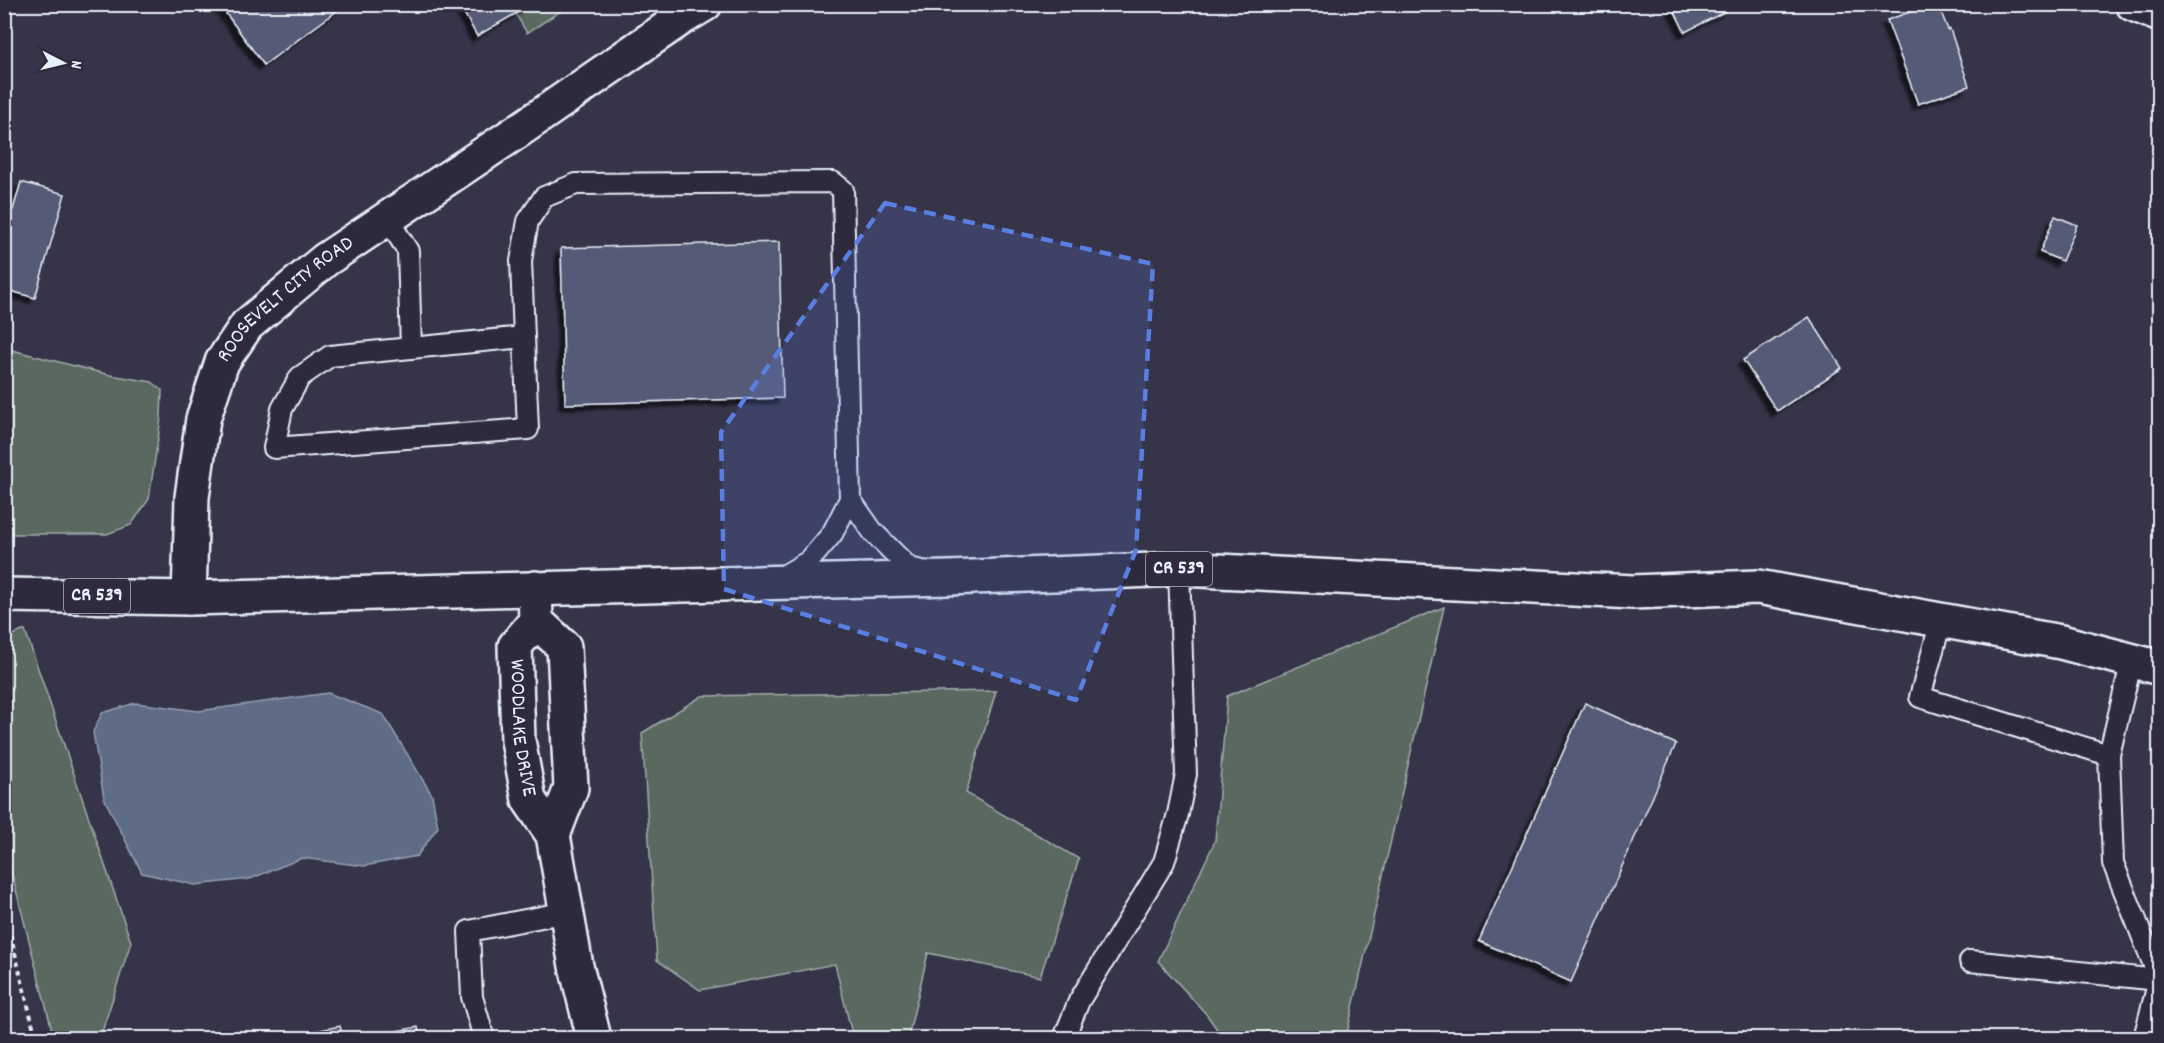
<svg xmlns="http://www.w3.org/2000/svg" width="2164" height="1043" font-family="Dekko,sans-serif">
<style>
.green{fill:#5a6960;stroke:#a1adac;stroke-width:1.5}
.water{fill:#5e6c86;stroke:#95a1b4;stroke-width:1.5}
.building{fill:#545a76;stroke:#e8f1f8;stroke-width:1.5;filter:url(#shadow)}
.lines{fill:none;stroke-linecap:round;stroke-linejoin:round}
.service-casing{stroke:#e8f1f8;stroke-width:24}
.minor-casing{stroke:#e8f1f8;stroke-width:38}
.tertiary-casing{stroke:#e8f1f8;stroke-width:38}
.primary-casing{stroke:#e8f1f8;stroke-width:38}
.path{stroke:#e8f1f8;stroke-width:4;stroke-dasharray:4.5 4.5;stroke-linecap:butt}
.service{stroke:#2f2a3d;stroke-width:20}
.minor{stroke:#2f2a3d;stroke-width:33}
.tertiary{stroke:#2f2a3d;stroke-width:33}
.primary{stroke:#2f2a3d;stroke-width:33}
.marked{fill:#5a7fe2;fill-opacity:0.2;stroke:#5a7fe2;stroke-width:4.5;stroke-dasharray:12 8;stroke-linejoin:round}
.labels{text-anchor:middle;dominant-baseline:central;stroke-width:4.5;stroke-linejoin:round;paint-order:stroke}
.shield{fill:#2f2a3d;stroke:#b0b5c0;stroke-width:1.5}
.shield-label{font-size:20px;font-weight:bold;fill:#e8f1f8}
.street-label{font-size:21px;fill:#e8f1f8;stroke:#2f2a3d}
</style>
<defs>
<filter id="shadow"><feDropShadow dx="-5.5" dy="5.5" stdDeviation="1.5" flood-color="#0009"/></filter>
</defs>
<rect width="100%" height="100%" fill="#363448"/>
<filter id="ink" filterUnits="userSpaceOnUse"><feTurbulence type="fractalNoise" baseFrequency=".0167" numOctaves="2"/><feDisplacementMap in="SourceGraphic" scale="12" xChannelSelector="R" yChannelSelector="G"/><feConvolveMatrix kernelMatrix="1 2 1 2 8 2 1 2 1" color-interpolation-filters="sRGB"/></filter>
<g filter="url(#ink)">
<!-- green -->
<path class="green" d="M510,5H570L527,33Z
M4,348L110,375L152,382L162,390L161,418L149,499L131,525L107,534H5Z
M1444,607L1346,1038H1223L1207,1015L1158,961L1215,841L1227,696Z
M25,630L131,942L100,1038H54L5,847V638Z
M996,691L966,793L1079,859L1040,977L928,953L909,1033L924,1038H853L835,964L700,990L657,960L642,733L702,696Z"/>
<!-- water -->
<path class="water" d="M328,693L383,714L432,795L438,827L417,856L364,866L302,858L250,879L195,885L142,873L104,798L93,732L102,713L135,703L199,711Z"/>
<!-- building -->
<path class="building" d="M219,4H346L264,65Z
M459,4H528L529,6L477,36Z
M1671,4H1725L1728,10L1685,32Z
M1933,4H1938L1948,30L1950,29L1969,86L1918,104L1887,20Z
M21,182L65,194L35,298L4,289V207L13,210Z
M2055,216L2077,225L2062,261L2040,252Z
M779,242L783,398L565,404L561,248Z
M1809,317L1842,368L1777,411L1743,360Z
M1585,703L1676,744L1571,982L1479,941Z
M340,1026L343,1038H283V1037Z
M418,1027L420,1038H357Z"/>
<g class="lines">
<!-- service casing -->
<g class="service-casing">
<path id="service" d="M387,218L408,251L411,348L524,337L528,429L274,448L282,409L300,377L330,356L411,348
M524,337L521,261L528,221L544,197L576,184L833,182L843,190L850,499L832,534L809,561L780,578
M850,499L873,532L909,568L926,572
M1941,621L1920,697L2109,755L2132,660
M2109,755L2113,863L2160,980
M1970,961L2159,980L2144,1038
M484,1038L472,997L469,931L567,912
M1064,1038L1079,1001L1164,862L1178,814L1186,774L1179,569"/>
</g>
<!-- minor casing -->
<g class="minor-casing">
<g id="minor">
<path d="M2133,4L2160,15"/>
<path id="s1" d="M535,588L536,621L515,646L518,740L529,800L553,835L576,966L594,1038"/>
<path d="M536,621L564,647L571,788L553,835"/>
</g>
</g>
<!-- tertiary casing -->
<g class="tertiary-casing">
<g id="tertiary">
<path id="s2" d="M189,598L192,497L203,419L222,362L247,325L325,260L518,131L680,19L705,4"/>
</g>
</g>
<!-- primary casing -->
<g class="primary-casing">
<path id="primary" d="M4,595L189,598L948,578L1179,569L1633,592L1758,587L2061,642L2160,668"/>
</g>
<!-- path -->
<path class="path" d="M4,909L36,1038"/>
<!-- service -->
<use href="#service" class="service"/>
<!-- minor -->
<use href="#minor" class="minor"/>
<!-- tertiary -->
<use href="#tertiary" class="tertiary"/>
<!-- primary -->
<use href="#primary" class="primary"/>
</g>
</g>
<!-- marked area -->
<path class="marked" d="M885,203L1153,264L1136,550L1076,700L724,589L721,432Z"/>
<g class="labels">
<!-- shield labels -->
<g class="shield">
<rect x="1146" y="552" width="66" height="34" rx="4.5"/>
<rect x="64" y="579" width="66" height="34" rx="4.5"/>
</g>
<g class="shield-label">
<text x="1179" y="569">CR 539</text>
<text x="97" y="596">CR 539</text>
</g>
<!-- street labels -->
<g class="street-label">
<text stroke="none"><textPath href="#s2" startOffset="330">ROOSEVELT CITY ROAD</textPath></text>
<text stroke="none"><textPath href="#s1" startOffset="148">WOODLAKE DRIVE</textPath></text>
</g>
</g>
<!-- margin -->
<rect width="2164" height="1043" fill="none" stroke="#2f2a3d" stroke-width="24"/>
<rect x="12" y="12" width="2140" height="1019" fill="none" stroke="#e8f1f8" stroke-width="2" filter="url(#ink)"/>
<!-- north arrow -->
<g transform="translate(63 63) rotate(97)" stroke="#2f2a3d" stroke-width="4.5" paint-order="stroke">
<path d="M0-4.5L10 22L0 15L-10 22Z" fill="#e8f1f8"/>
<text y="-9" font-size="16" font-weight="bold" text-anchor="middle" fill="#e8f1f8">N</text>
</g>
</svg>
